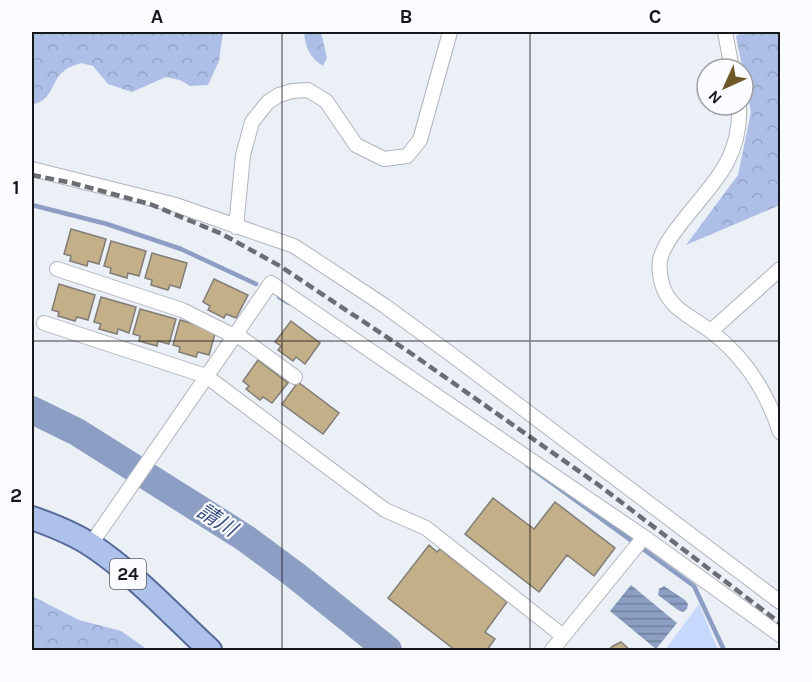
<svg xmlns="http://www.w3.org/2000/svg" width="812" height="682" font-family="Karla,'Noto Sans JP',sans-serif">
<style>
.forest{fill:url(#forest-crowns)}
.park{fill:#c6d8fe}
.water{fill:url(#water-rules)}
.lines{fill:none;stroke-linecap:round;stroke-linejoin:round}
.stream{stroke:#8c9ec3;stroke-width:4.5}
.river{stroke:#8c9ec3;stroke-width:28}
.building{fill:#c3af88;stroke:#807c76;stroke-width:1.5}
.street-casing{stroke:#b1b4bc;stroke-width:16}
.primary-casing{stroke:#556a99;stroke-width:26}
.street{stroke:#fff;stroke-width:14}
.primary{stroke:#adc1eb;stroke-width:22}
.rail{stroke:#6b6d72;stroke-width:4.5;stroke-dasharray:9 4.5;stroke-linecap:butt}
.grid{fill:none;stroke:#16171a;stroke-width:1.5;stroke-opacity:0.55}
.labels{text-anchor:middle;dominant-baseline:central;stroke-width:4.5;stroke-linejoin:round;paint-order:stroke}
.shield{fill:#fafcff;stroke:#5a5c5f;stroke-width:1.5}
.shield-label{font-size:18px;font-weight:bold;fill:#16171a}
.water-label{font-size:21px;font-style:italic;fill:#364c7e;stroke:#fafcff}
.neatline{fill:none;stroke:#16171a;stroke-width:2}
.grid-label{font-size:20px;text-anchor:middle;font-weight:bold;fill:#16171a}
</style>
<defs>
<pattern id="forest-crowns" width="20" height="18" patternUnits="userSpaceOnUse" patternTransform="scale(1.5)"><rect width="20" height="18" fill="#adbfe6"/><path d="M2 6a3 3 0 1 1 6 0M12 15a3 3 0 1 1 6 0" fill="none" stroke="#94a3c5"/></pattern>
<pattern id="water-rules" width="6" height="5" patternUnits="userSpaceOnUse" patternTransform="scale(1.5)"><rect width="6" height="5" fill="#8c9ec3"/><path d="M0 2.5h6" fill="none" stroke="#71809e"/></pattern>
</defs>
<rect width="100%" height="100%" fill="#ebeff6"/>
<!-- forest -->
<path class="forest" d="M32,32H223L219,61L208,85L190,86L180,80L166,77L132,92L108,84L93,66L81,63C76,65 68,67 64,71C51,80 53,102 32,104Z
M304,32H321L327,58L323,66C310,58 305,47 304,32Z
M743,32H780V205L686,245L738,175L751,112L736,36Z
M32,596L79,620L121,631L148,650H32Z"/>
<!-- park -->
<path class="park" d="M699,604L718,650H665Z"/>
<!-- water -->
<path class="water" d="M631,585L677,623L656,649L610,611Z
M664,586L685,600L688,604L687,609L683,612L678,610L658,595L659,589Z"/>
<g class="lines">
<!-- stream -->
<path class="stream" d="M32,205L107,224L181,249L256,284
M279,297L289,303
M527,465L694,586L724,650"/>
<!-- river -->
<path class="river" d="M32,410L77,432L245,538L295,575L388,650"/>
</g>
<!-- building -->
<path class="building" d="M71,229L106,239L99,264L88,261L87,266L70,261L71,256L64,254Z
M111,241L146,251L139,276L128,273L127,278L110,273L111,268L104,266Z
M152,253L187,263L180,288L170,285L168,290L151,285L152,280L145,278Z
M214,279L248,295L236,318L226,314L224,318L208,310L210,306L203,302Z
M59,284L95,295L88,320L77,317L75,321L58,316L59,312L52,310Z
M101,297L136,307L129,333L118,329L117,334L99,329L101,324L94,322Z
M140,309L176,319L169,344L158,341L157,346L139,341L140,336L133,334Z
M180,320L216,330L209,355L198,352L196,357L179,352L180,347L173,345Z
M291,321L320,343L305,364L296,357L293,361L278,350L281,346L275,342Z
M258,360L288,383L272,403L263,397L260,400L246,389L249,386L243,381Z
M298,382L339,413L323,434L282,404Z
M493,498L534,529L555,502L615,548L594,576L567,555L539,592L465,534Z
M429,545L437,552L440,549L507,602L485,632L495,639L487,650H455L388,598Z
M621,642L630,650H608L613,646Z"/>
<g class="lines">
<!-- street casing -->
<g class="street-casing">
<path id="street" d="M725,32L732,69
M739,105C740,124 736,145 727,162C713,191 666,232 660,260C659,268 660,278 663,287C671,310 694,318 712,332C745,358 767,392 780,432
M32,169L176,205L294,246L385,306L456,358L780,602
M236,227L243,155L252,122L268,102L279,95L292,91L308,90L326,101L356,145L384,159L407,156L420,140L450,32
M57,269L182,310L234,336
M44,323L206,376L385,510L426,528L563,636
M711,331L780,269
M236,334L295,377
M91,544L271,283L644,537L780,635
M552,650L644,537"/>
</g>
<!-- primary casing -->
<g class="primary-casing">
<path id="primary" d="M32,518C52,525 73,533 91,545C135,574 172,615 210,650"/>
</g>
<!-- street -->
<use href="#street" class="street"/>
<!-- primary -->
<use href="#primary" class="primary"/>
<!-- rail -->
<path class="rail" d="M32,175L72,183L150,204L222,234L280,266L412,354L600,486L780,623"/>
</g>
<!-- grid -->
<path class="grid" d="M282,32V650M530,32V650M32,341H780"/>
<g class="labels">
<!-- shield labels -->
<rect class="shield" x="110" y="559" width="36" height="30" rx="4.5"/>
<g class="shield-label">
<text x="128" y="574">24</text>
</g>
<!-- water labels -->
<g class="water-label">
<text transform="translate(217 520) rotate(32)">請川</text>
</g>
</g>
<!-- border -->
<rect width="812" height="682" fill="none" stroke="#fafcff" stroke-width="66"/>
<!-- north arrow -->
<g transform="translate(725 87) rotate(225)"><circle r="28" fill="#fafcff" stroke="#9fa0a3" stroke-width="1.5"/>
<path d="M0-4.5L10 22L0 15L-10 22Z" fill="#6e5828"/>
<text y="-9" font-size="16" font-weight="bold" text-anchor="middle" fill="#16171a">N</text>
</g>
<rect x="33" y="33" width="746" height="616" class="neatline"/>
<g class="grid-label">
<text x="157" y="23">A</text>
<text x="406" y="23">B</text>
<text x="655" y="23">C</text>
<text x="16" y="194">1</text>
<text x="16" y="502">2</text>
</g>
</svg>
